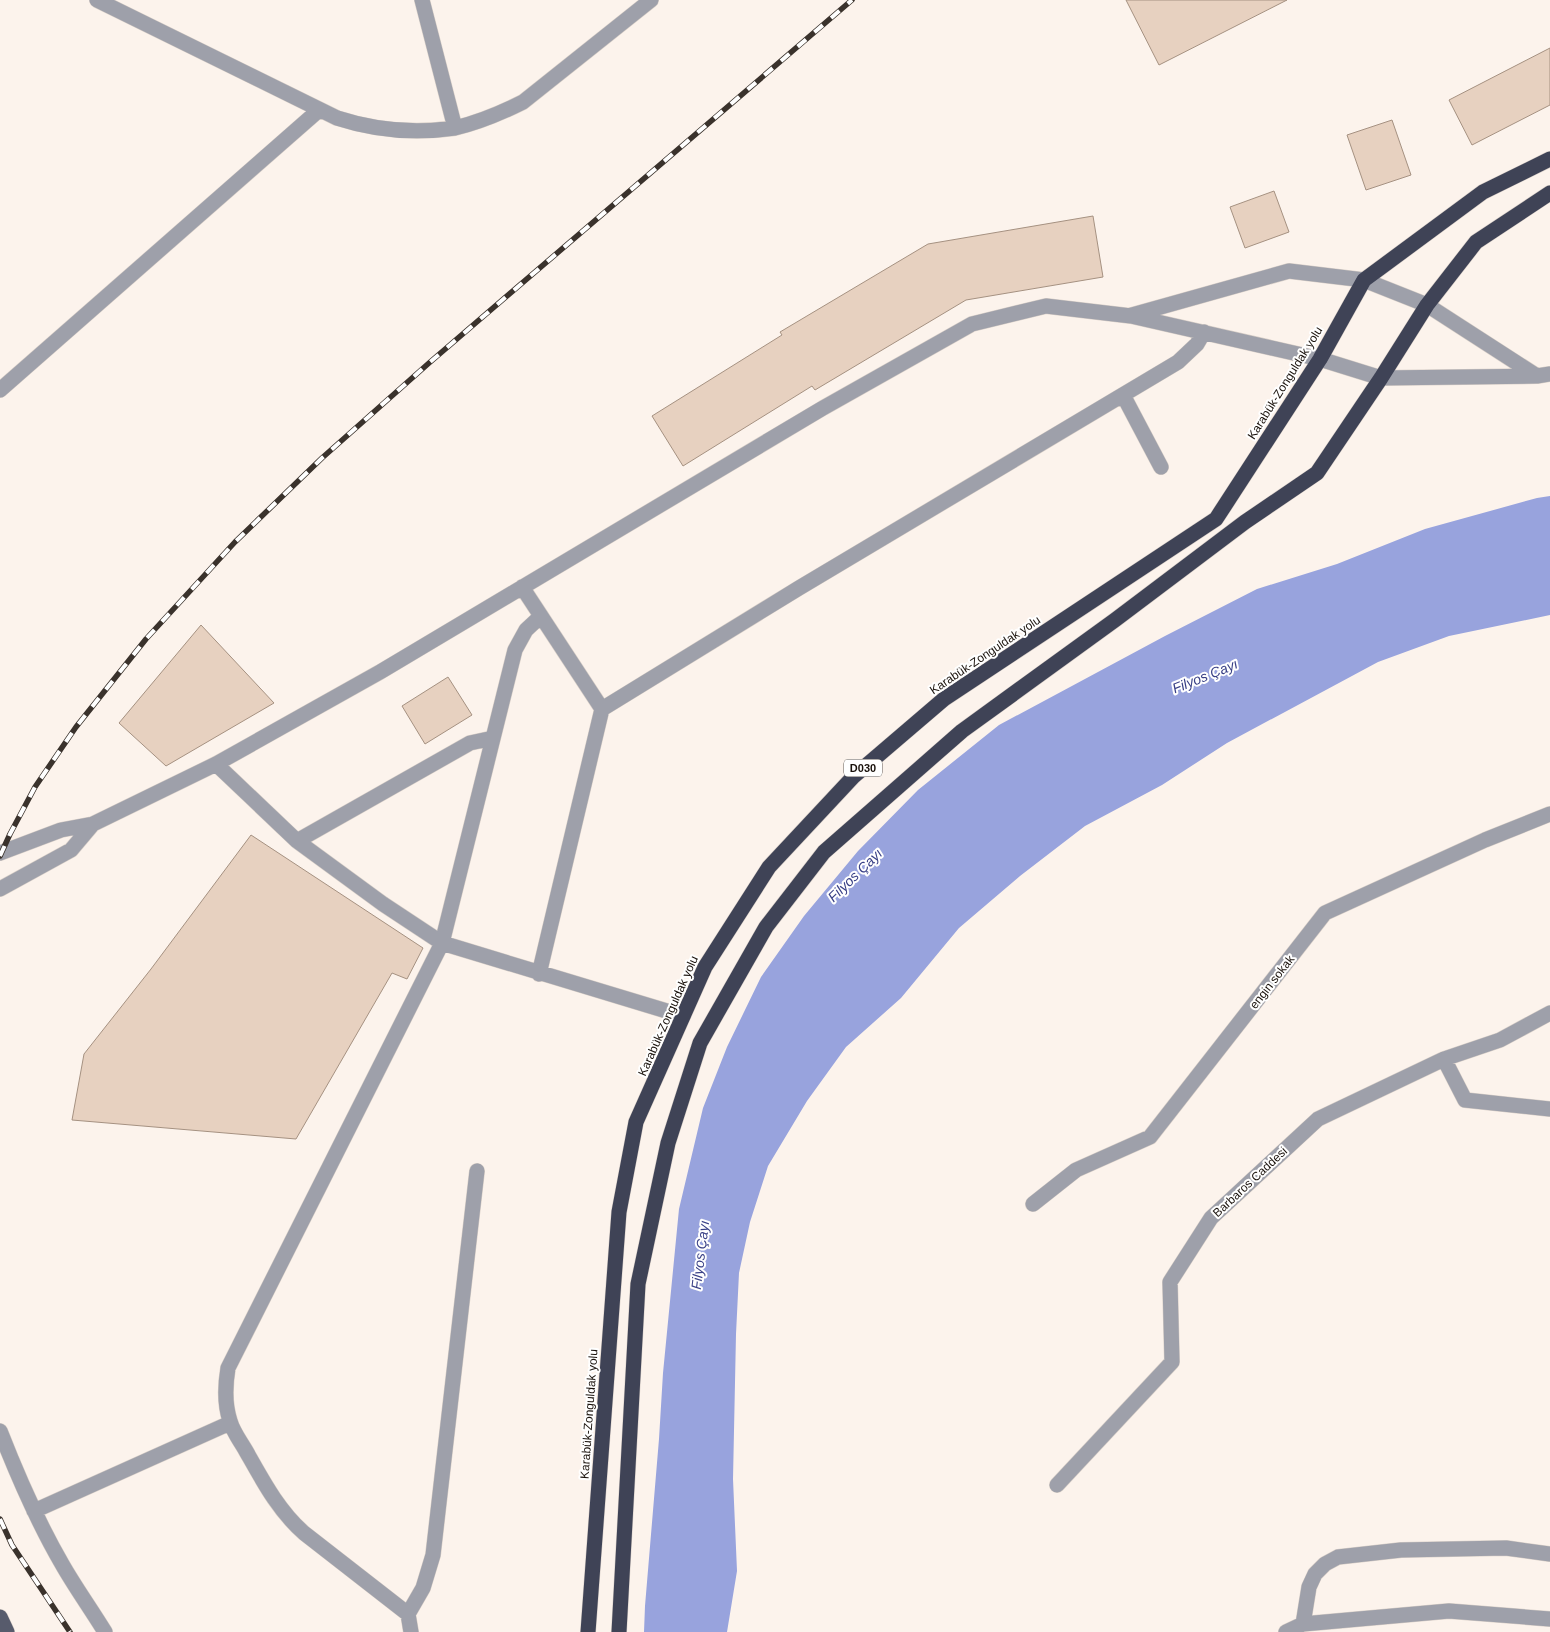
<svg xmlns="http://www.w3.org/2000/svg" width="1550" height="1632" font-family="Helvetica,sans-serif">
<style>
.water{fill:#98a3dd}
.building{fill:#e7d1c0;stroke:#a59181}
.lines{fill:none;stroke-linecap:round;stroke-linejoin:round}
.minor-casing{stroke:#d8cfc8;stroke-width:16}
.major-casing{stroke:#d8cfc8;stroke-width:16}
.highway-casing{stroke:#d8cfc8;stroke-width:16}
.minor{stroke:#9ea0aa;stroke-width:15}
.major{stroke:#575b6c;stroke-width:15}
.highway{stroke:#3f4356;stroke-width:15}
.rail-casing{stroke:#3a322c;stroke-width:5.5}
.rail{stroke:#fff;stroke-width:4;stroke-dasharray:11;stroke-linecap:butt}
.labels{text-anchor:middle;dominant-baseline:central;stroke-width:4;stroke-linejoin:round;paint-order:stroke}
.shield{fill:#fff;stroke:#5e5854;stroke-width:1}
.shield-label{font-size:11px;font-weight:bold;fill:#19110b}
.street-label{font-size:12px;fill:#19110b;stroke:#fff}
.water-label{font-size:14px;font-style:italic;fill:#394086;stroke:#fff}
</style>
<rect width="100%" height="100%" fill="#fcf3ec"/>
<!-- water -->
<path class="water" d="M1550,496V615L1449,636L1378,662L1227,743L1162,785L1085,826L1020,876L959,928L901,998L846,1047L807,1101L768,1166L750,1222L739,1273L736,1334L733,1479L737,1571L727,1632H644L645,1606L659,1439L663,1373L679,1209L703,1108L727,1047L761,977L804,916L858,851L918,790L999,725L1165,636L1257,589L1337,564L1425,529L1537,498Z"/>
<!-- building -->
<path class="building" d="M1126,0H1287L1159,65Z
M1550,48V105L1472,145L1449,100Z
M1392,120L1411,175L1366,190L1347,135Z
M1274,191L1289,232L1245,248L1230,207Z
M1093,216L1103,277L966,300L815,390L812,386L683,466L652,416L782,335L780,332L928,244Z
M201,625L274,703L166,766L119,723Z
M448,677L472,715L425,744L402,706Z
M251,835L423,948L407,979L392,973L296,1139L72,1120L84,1054L151,969Z"/>
<g class="lines">
<!-- minor casing -->
<g class="minor-casing">
<path id="minor" d="M97,0L337,118C377,131 414,134 455,128
M422,0L455,128C480,122 501,113 523,102L651,0
M1132,315L1289,271L1364,280L1427,305L1537,376
M0,390L319,110
M1123,395L1161,467
M522,587L602,709L539,974
M541,616L526,630L515,650L442,943L683,1016
M602,709L799,588L1178,362L1197,344L1204,332
M216,764L297,841L383,904L442,943L228,1368C225,1386 224,1403 230,1421C233,1432 241,1442 246,1451C263,1481 278,1510 304,1533L408,1614L411,1632
M297,841L470,743L493,738
M0,853L61,830L93,824L216,764L380,672L823,408L972,324L1046,306L1131,316L1320,359L1381,378L1537,376L1550,374
M0,889L71,850L93,824
M1444,1059L1465,1100L1550,1109
M1033,1204L1076,1170L1150,1137L1325,913L1485,840L1550,814
M0,1431C18,1477 37,1521 62,1564C75,1587 91,1609 105,1632
M1057,1485L1172,1362L1170,1282L1211,1218L1318,1119L1444,1059L1500,1040L1550,1013
M34,1511L230,1423
M408,1614L423,1588L433,1555L477,1171
M1303,1624L1309,1587L1315,1574L1325,1564L1338,1557L1401,1550L1506,1548L1550,1554
M1286,1632L1303,1624L1449,1611L1550,1619"/>
</g>
<!-- major casing -->
<g class="major-casing">
<path id="major" d="M0,1617L7,1632"/>
</g>
<!-- highway casing -->
<g class="highway-casing">
<path id="highway" d="M588,1632L619,1212L636,1122L705,967L769,867L854,776L944,699L1216,519L1320,359L1364,280L1483,192L1550,159
M619,1632L638,1284L668,1143L700,1043L766,927L824,852L962,731L1115,620L1245,522L1317,473L1381,378L1427,305L1476,242L1550,193"/>
</g>
<!-- minor -->
<use href="#minor" class="minor"/>
<!-- major -->
<use href="#major" class="major"/>
<!-- highway -->
<use href="#highway" class="highway"/>
<!-- rail casing -->
<g class="rail-casing">
<path id="rail" d="M0,856L10,834L35,787L76,727L146,639L235,542L322,458L429,363L852,0
M0,1519L12,1545L70,1632"/>
</g>
<!-- rail -->
<use href="#rail" class="rail"/>
</g>
<g class="labels">
<!-- shield labels -->
<rect class="shield" x="844" y="759.5" width="38" height="17" rx="4"/>
<g class="shield-label">
<text x="863" y="768">D030</text>
</g>
<!-- street labels -->
<g class="street-label">
<text transform="translate(1285 383) rotate(-58)">Karabük-Zonguldak yolu</text>
<text transform="translate(985 655) rotate(-34)">Karabük-Zonguldak yolu</text>
<text transform="translate(1272 982) rotate(-52)">engin sokak</text>
<text transform="translate(668 1016) rotate(-66)">Karabük-Zonguldak yolu</text>
<text transform="translate(1250 1182) rotate(-43)">Barbaros Caddesi</text>
<text transform="translate(589 1414) rotate(-86)">Karabük-Zonguldak yolu</text>
</g>
<!-- water labels -->
<g class="water-label">
<text transform="translate(1205 676) rotate(-22)">Filyos Çayı</text>
<text transform="translate(855 875) rotate(-44)">Filyos Çayı</text>
<text transform="translate(700 1255) rotate(-83)">Filyos Çayı</text>
</g>
</g>
</svg>
